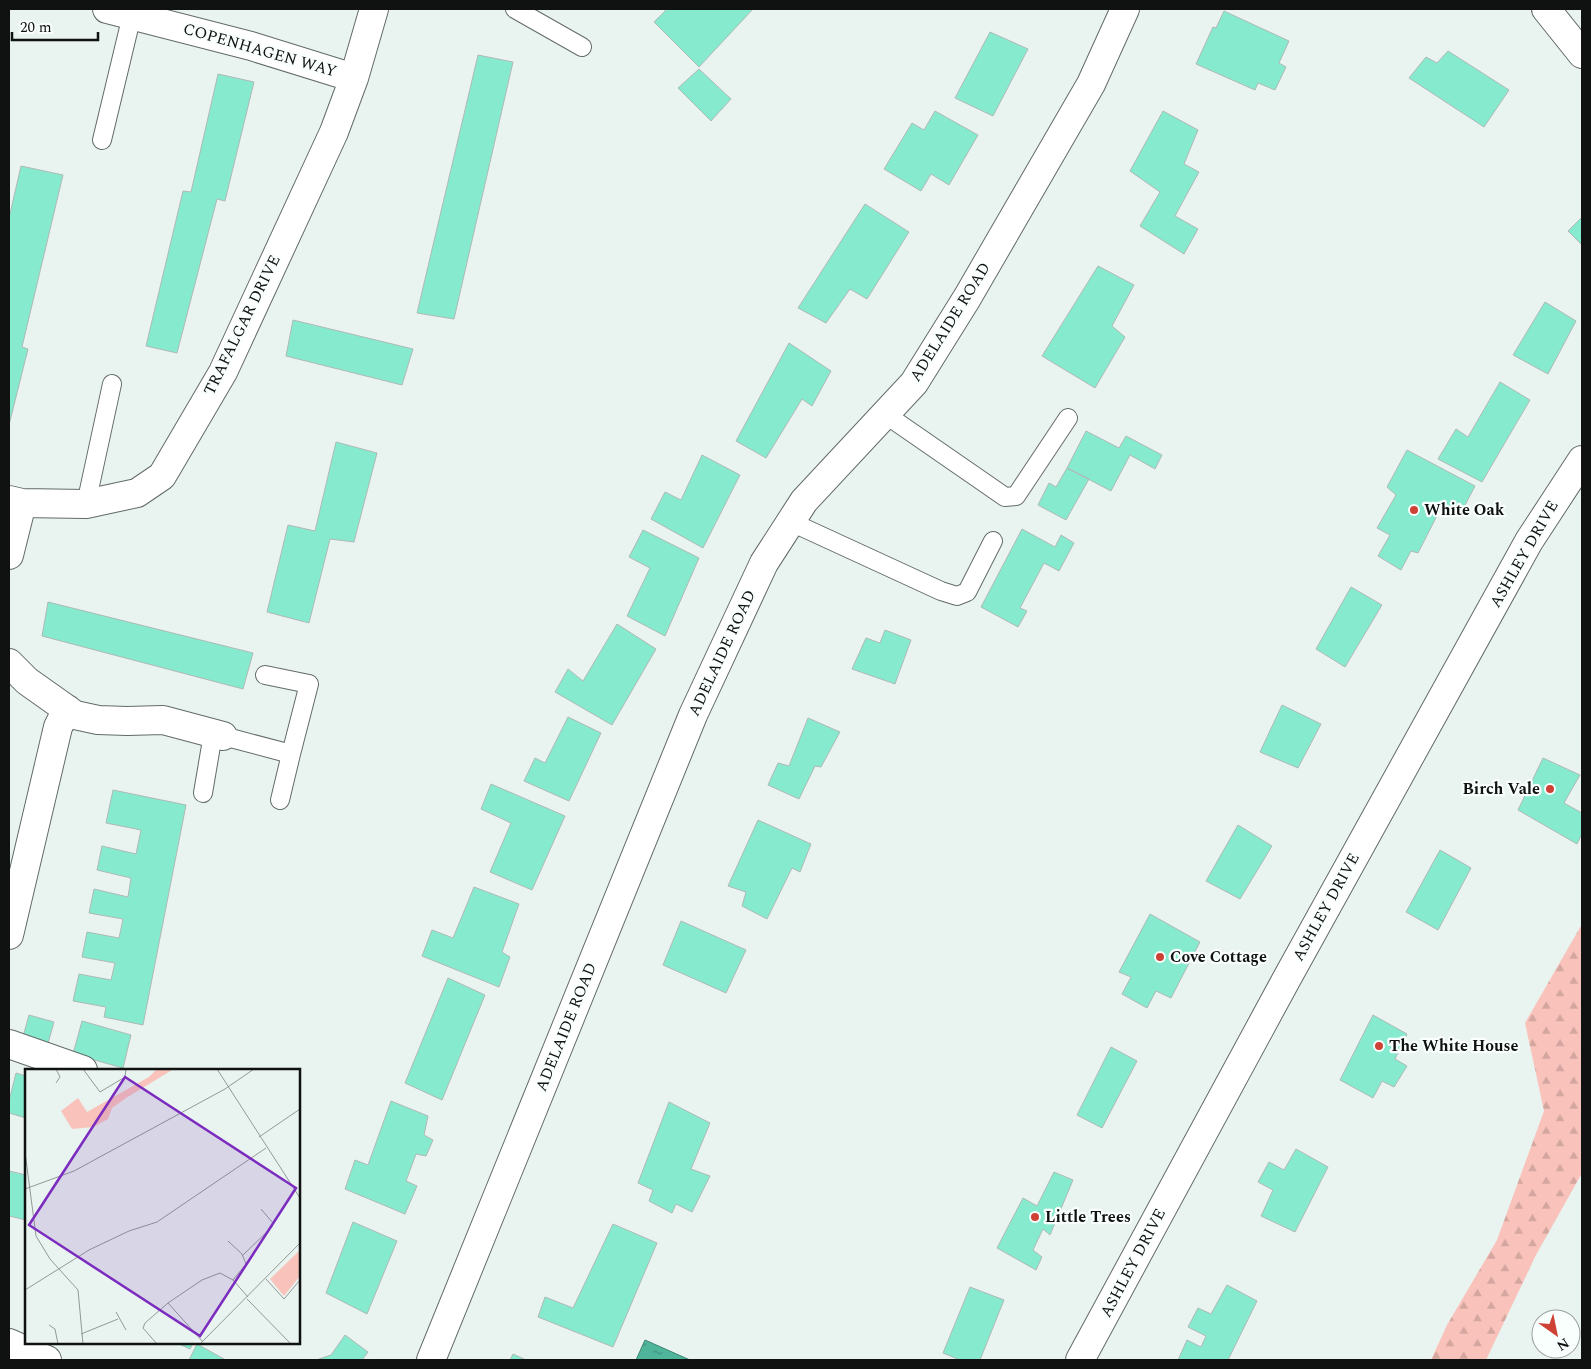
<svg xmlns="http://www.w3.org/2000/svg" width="1591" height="1369" font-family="Spectral,serif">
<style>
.forest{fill:url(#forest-firs)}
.water{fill:url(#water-ripples);stroke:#3b8472}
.building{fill:#85eace;stroke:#b0b9b6}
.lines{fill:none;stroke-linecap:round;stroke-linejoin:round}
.lane-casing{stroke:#636b69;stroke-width:20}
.street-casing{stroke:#636b69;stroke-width:30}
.primary-casing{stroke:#636b69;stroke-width:30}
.lane{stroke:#fff;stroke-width:18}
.street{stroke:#fff;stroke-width:28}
.primary{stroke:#fff;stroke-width:28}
.poi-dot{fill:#ce4135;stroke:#f9fffd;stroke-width:2}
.labels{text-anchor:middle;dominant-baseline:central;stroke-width:4.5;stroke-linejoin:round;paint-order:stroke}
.street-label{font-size:16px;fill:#0f1211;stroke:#f9fffd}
.poi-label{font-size:16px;font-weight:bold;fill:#0f1211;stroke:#f9fffd;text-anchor:start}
.inset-road{fill:none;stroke:#929996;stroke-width:1}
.view{fill:#7b2cbf;fill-opacity:0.15;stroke:#7b2cbf;stroke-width:2.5}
.inset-edge{fill:none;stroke:#0f1211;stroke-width:2.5}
</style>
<defs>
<pattern id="forest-firs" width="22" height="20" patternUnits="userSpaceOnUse" patternTransform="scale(1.25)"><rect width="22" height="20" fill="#f9c3bb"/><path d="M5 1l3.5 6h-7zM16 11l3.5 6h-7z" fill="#d4a6a0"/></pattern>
<pattern id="water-ripples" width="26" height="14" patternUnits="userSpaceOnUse" patternTransform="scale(1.25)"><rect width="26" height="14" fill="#4eb59b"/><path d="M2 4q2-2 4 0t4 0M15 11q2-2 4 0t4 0" fill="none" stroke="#3f927d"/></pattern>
</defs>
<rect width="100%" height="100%" fill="#e9f3ef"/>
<!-- forest -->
<path class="forest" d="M1582,924V1173L1536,1255L1486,1360H1431L1447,1325L1497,1240L1544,1111L1525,1023Z"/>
<!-- water -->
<path class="water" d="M645,1340L690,1360H636Z"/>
<!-- building -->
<path class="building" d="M667,9H753L699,67L654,22Z
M1224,11L1289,41L1279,63L1286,67L1275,90L1258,83L1255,90L1196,64L1213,27L1216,28Z
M990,32L1028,49L993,116L955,98Z
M1448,51L1509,90L1484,127L1409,78L1426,57L1437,63Z
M478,55L513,62L454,319L417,313Z
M699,69L731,99L711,121L678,88Z
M218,74L254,82L225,201L217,199L177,353L146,346L183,191L191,192Z
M935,111L978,135L949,185L931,174L921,191L884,169L912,123L924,130Z
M1163,111L1198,130L1184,164L1199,172L1175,216L1198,229L1184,254L1140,226L1160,192L1130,171Z
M21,166L63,175L22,347L28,349L9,425V218Z
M865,204L909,232L867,299L850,289L826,323L798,308Z
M1582,217V245L1568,231Z
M1098,266L1134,285L1112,326L1125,337L1095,388L1042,356Z
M1545,302L1576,321L1548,374L1513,355Z
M293,320L413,349L402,385L286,356Z
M789,343L831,371L812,406L802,399L766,458L736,441Z
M1500,382L1530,400L1482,482L1438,459L1456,429L1468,437Z
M1086,431L1119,448L1126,436L1162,455L1155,469L1130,455L1111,491L1067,468Z
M336,442L377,453L354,542L330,539L309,623L267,612L288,525L315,531Z
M1407,450L1475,486L1460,515L1443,504L1418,553L1411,551L1401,570L1378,556L1390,535L1377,528L1396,495L1387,487Z
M702,455L740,475L703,548L651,519L665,492L681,500Z
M1067,468L1089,479L1066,520L1038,505L1049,483L1056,487Z
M1022,529L1055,547L1061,535L1074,543L1059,571L1044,563L1020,608L1027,611L1018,627L981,607Z
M643,530L699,558L665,636L627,616L650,568L629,557Z
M1351,587L1382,605L1345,667L1316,649Z
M48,602L253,653L243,689L42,636Z
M617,624L656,649L612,725L555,692L568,669L583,681Z
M885,630L911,640L895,684L852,669L866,638L880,643Z
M1282,705L1321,724L1298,768L1260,752Z
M568,717L601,733L569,801L524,781L535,758L545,763Z
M808,718L840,732L821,767L815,766L799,799L768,785L778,763L789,766Z
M1543,758L1580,775L1564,803L1582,813V834L1577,844L1518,810Z
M491,784L565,816L532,890L490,872L511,823L481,809Z
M113,790L186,805L143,1025L104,1017L106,1007L73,1001L79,974L111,980L115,963L82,957L87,932L119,938L123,919L89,913L94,889L128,897L131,878L97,870L102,846L136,854L141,830L106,823Z
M758,820L811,844L800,872L792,868L767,919L742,906L746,892L728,886Z
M1238,825L1272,846L1240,899L1206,881Z
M1440,850L1471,868L1438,930L1406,912Z
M474,887L519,904L502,952L510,957L499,987L422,956L432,930L453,938Z
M1150,914L1200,942L1171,998L1156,991L1147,1008L1122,994L1131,977L1119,972Z
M681,921L746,950L726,993L663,965Z
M448,978L485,995L442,1100L405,1083Z
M29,1015L54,1022L47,1047L22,1040Z
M1373,1015L1407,1034L1395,1059L1407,1066L1394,1087L1382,1081L1373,1098L1340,1080Z
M82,1021L131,1035L123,1068L73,1054Z
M1111,1047L1137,1061L1102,1128L1077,1115Z
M16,1073L26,1076V1118L9,1113V1101Z
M391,1101L428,1116L424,1135L433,1140L426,1156L416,1154L406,1181L417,1186L405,1214L345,1189L355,1160L368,1165Z
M669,1102L710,1123L691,1169L710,1176L692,1212L676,1204L672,1213L649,1201L653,1190L638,1183Z
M1296,1149L1328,1167L1295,1232L1261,1216L1273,1190L1258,1182L1269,1162L1284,1170Z
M9,1171L26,1175V1220L9,1216Z
M1054,1172L1073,1180L1050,1235L1043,1229L1033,1250L1042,1257L1036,1270L997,1248L1023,1198L1037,1206Z
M353,1222L397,1241L367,1314L326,1293Z
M613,1224L657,1243L613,1347L538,1317L545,1297L573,1308Z
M1227,1285L1257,1301L1228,1360H1178L1187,1340L1201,1347L1206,1336L1188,1327L1198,1308L1211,1314Z
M970,1287L1004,1300L980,1360H960L943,1353Z
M345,1335L368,1352L362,1360H316L331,1355Z
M177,1343H193L190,1349Z
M197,1344L224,1359V1360H189Z
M513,1354L526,1360H510Z"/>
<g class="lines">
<!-- lane casing -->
<g class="lane-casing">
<path id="lane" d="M515,9L582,47
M102,140L132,15
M885,414L1005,497L1016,496L1068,418
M86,504L112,384
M791,522L941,591L957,596L967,592L993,541
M223,736L291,754L309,684L265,675
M203,793L213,734
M280,800L291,754"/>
</g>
<!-- street casing -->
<g class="street-casing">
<path id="street" d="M107,9L251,46L354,78
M1546,9L1582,54
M9,500L22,503L86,504L137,493L162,476L223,372L334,132L354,78L374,9
M9,555L22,503
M9,663L27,681L75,715L98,720L127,721L163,720L223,736
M9,935L58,727L67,709
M9,1044L83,1070
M431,1360L693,715L764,563L804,501L914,383L967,298L1091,84L1125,9
M1080,1360L1286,980L1529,541L1582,460"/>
</g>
<!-- primary casing -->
<g class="primary-casing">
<path id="primary" d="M9,1343L47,1360"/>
</g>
<!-- lane -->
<use href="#lane" class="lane"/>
<!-- street -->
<use href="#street" class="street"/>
<!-- primary -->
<use href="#primary" class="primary"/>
</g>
<!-- markers -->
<g class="poi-dot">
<circle cx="1414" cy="510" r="5"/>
<circle cx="1550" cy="789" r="5"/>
<circle cx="1160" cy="957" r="5"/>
<circle cx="1379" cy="1046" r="5"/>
<circle cx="1035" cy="1217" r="5"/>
</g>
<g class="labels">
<!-- street labels -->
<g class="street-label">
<text transform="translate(260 50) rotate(16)">COPENHAGEN WAY</text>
<text transform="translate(950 322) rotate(-58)">ADELAIDE ROAD</text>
<text transform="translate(242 325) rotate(-64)">TRAFALGAR DRIVE</text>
<text transform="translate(1524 554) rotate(-60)">ASHLEY DRIVE</text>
<text transform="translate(722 653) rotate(-65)">ADELAIDE ROAD</text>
<text transform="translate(1326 907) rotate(-61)">ASHLEY DRIVE</text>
<text transform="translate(566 1027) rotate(-68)">ADELAIDE ROAD</text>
<text transform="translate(1133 1263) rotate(-62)">ASHLEY DRIVE</text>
</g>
<!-- poi labels -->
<g class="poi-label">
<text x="1424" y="510">White Oak</text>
<text x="1540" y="789" text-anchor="end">Birch Vale</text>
<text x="1170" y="957">Cove Cottage</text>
<text x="1389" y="1046">The White House</text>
<text x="1045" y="1217">Little Trees</text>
</g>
</g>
<!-- overview -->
<g transform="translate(25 1069)">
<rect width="275" height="275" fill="#e9f3ef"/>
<path d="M132,0L147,1L101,29L87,39L83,50L68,58L47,60L36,42L53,29L62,43L124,8Z" fill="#f9c3bb"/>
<path d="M275,181V207L259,227L245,210Z" fill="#f9c3bb"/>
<path class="inset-road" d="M31,0L35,8L31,14M58,0L75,23L100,8L101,0M192,0L275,129M234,68L275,40M0,83L11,167L25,190L53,221L58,275M0,120L49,102L200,20L229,0M203,172L217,185L221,195L208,211M218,186L247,158L248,154L236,140M241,210L259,230L275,211M0,221L64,181L104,162L132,153L241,79M222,230L266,275M143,234L178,273M91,243L101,261M24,256L30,260L33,275M56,265L93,250M132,275L118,259L120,254L143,234L177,211L195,204L208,211L223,228M175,275L275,174"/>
<path class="view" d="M100,8L271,119L175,267L4,156Z"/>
<rect width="275" height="275" class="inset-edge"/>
</g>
<!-- border -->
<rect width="1591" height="1369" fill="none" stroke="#0f1211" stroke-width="20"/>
<!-- north arrow -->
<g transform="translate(1556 1334) rotate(147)"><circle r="24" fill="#f9fffd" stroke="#9ba09f"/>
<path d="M0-4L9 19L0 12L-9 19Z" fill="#ce4135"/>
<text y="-8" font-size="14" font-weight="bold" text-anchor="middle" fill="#0f1211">N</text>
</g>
<!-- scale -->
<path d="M12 32v8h86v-8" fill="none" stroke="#0f1211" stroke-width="2.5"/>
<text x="20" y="32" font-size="15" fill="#0f1211" stroke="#f9fffd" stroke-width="4" paint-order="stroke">20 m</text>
</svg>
